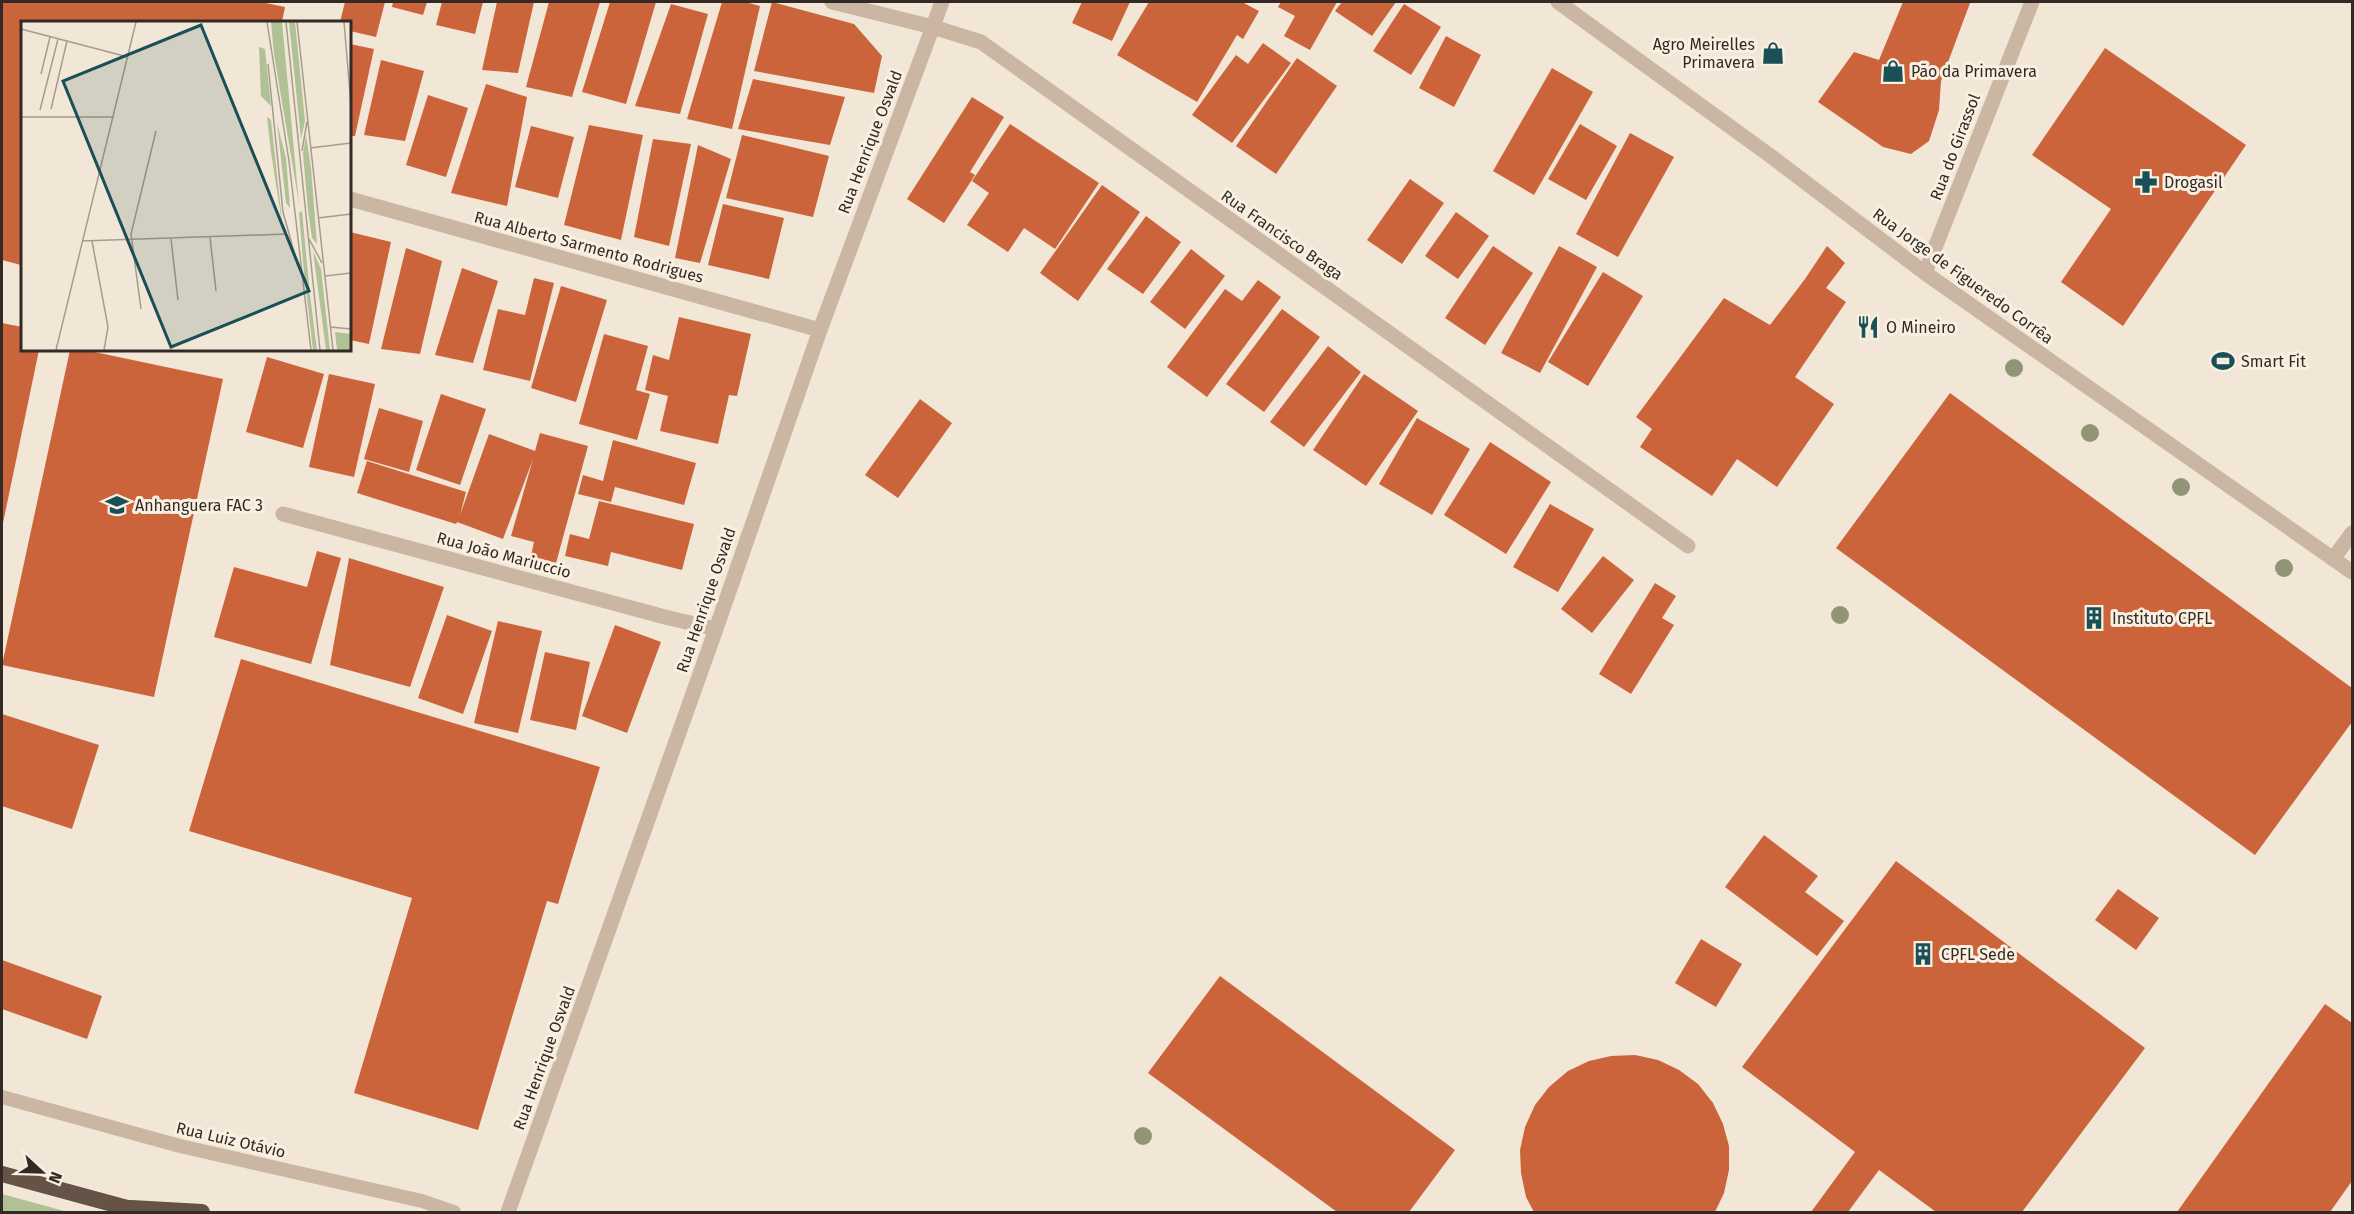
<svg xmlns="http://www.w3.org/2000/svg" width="2354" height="1214" font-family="'Fira Sans',sans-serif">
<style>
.green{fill:#b0c196}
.building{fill:#cb643a}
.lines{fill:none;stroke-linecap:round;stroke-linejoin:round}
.service{stroke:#cab6a2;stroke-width:14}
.minor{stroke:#cab6a2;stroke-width:15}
.tertiary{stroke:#cab6a2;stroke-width:15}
.trunk{stroke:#665348;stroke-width:16}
.tree{fill:#919576}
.labels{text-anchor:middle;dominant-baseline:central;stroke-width:6;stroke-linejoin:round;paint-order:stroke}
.poi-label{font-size:16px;fill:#342a25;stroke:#f9f0e2;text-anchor:start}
.street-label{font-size:16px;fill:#342a25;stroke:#f9f0e2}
.inset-road{fill:none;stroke:#a69b8f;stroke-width:1.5}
.view{fill:#194f56;fill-opacity:0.15;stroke:#194f56;stroke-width:3}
.inset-edge{fill:none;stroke:#342a25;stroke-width:3}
</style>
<rect width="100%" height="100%" fill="#f2e6d6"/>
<!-- green -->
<path class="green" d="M2,1194L68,1212H2Z"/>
<!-- building -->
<path class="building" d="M2,2H261L285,7L282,22H22L21,265L2,260Z
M345,2H385L376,37L350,31V22H340Z
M393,2H427L423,15L392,7Z
M442,2H483L475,34L436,25Z
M497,2H534L518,73L482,70Z
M549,2H600L572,97L526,87Z
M610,2H656L626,104L582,92Z
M722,2H745L760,6L732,129L687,119Z
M772,2L854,24L882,56L874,93L754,71Z
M1082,2H1130L1112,41L1072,23Z
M1149,2H1242L1259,11L1243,39L1237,35L1197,102L1117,55Z
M1281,2H1337L1310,50L1284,36L1295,16L1278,7Z
M1342,2H1396L1372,36L1335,11Z
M1903,2L1970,3L1941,81L1939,110L1929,141L1911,154L1883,147L1818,102L1854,52L1879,60Z
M671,4L708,14L680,114L635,106Z
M1404,4L1441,27L1411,75L1373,51Z
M1446,36L1481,55L1454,107L1419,88Z
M1263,43L1291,63L1232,143L1192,115L1236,55L1248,64Z
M350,44L374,49L355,136H350Z
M2105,48L2246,145L2123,326L2061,282L2111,209L2032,155Z
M1297,58L1337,86L1276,174L1236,146Z
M381,60L424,71L405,141L364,135Z
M1552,68L1593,92L1534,195L1493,171Z
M753,79L845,97L830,145L738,129Z
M486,84L527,97L507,206L451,193Z
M428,95L468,108L446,177L406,165Z
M972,97L1004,117L970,172L975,175L944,223L907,199Z
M1010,124L1099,183L1055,249L1024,228L1008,252L967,225L989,193L972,181Z
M1580,124L1617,146L1586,200L1548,179Z
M589,125L643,135L621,240L564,225Z
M531,126L574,137L558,198L515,187Z
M1630,133L1674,157L1618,257L1576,234Z
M742,135L829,156L813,217L726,198Z
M653,139L691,144L669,246L634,237Z
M698,145L731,159L700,263L675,258Z
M1410,179L1444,203L1402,264L1367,240Z
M1102,185L1140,212L1078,301L1040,273Z
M723,204L784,218L769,279L708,265Z
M1456,212L1489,236L1458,279L1425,256Z
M1146,216L1181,242L1143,294L1107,269Z
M350,232L391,242L369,344L350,340Z
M1493,246L1533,273L1485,345L1445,318Z
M1559,246L1597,267L1540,373L1501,353Z
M1827,246L1845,263L1826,288L1846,302L1795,377L1834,404L1777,487L1737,459L1712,496L1640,447L1652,429L1636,417L1724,298L1770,325L1805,279Z
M406,248L442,261L420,354L381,349Z
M1191,249L1225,276L1185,329L1150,302Z
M462,268L498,281L473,363L435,355Z
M1603,272L1643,296L1588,386L1548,362Z
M534,278L554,283L530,381L483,370L498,309L525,315Z
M1258,280L1281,297L1207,397L1167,367L1225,289L1242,301Z
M561,286L607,300L576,402L531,388Z
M1282,309L1320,337L1264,412L1226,384Z
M679,317L751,334L737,396L729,395L718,444L660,431L668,396L645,390L653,355L669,360Z
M2,323L22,327V350H39L3,523Z
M604,334L648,346L636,390L650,394L637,440L579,424Z
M1328,346L1361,372L1304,447L1270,422Z
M70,350H85L223,379L154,697L2,665Z
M267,357L324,374L303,448L246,432Z
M329,374L375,384L354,477L309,467Z
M1364,374L1418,411L1366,486L1313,450Z
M1950,393L2352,688V722L2255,855L1836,548Z
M441,394L486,409L460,485L416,470Z
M920,399L952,423L898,498L865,475Z
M379,408L423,421L409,472L364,459Z
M1417,418L1470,449L1432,515L1379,484Z
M540,433L588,446L556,563L531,556L534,542L511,536L533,459L503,539L457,522L456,524L357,493L367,461L466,492L460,515L489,434L535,451Z
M613,440L696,463L684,505L615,487L611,502L578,494L583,475L603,481Z
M1490,442L1551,482L1506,554L1444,515Z
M599,501L694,524L682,570L611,552L608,566L565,556L570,534L589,539Z
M1550,504L1594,529L1558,592L1513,567Z
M317,551L341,558L311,664L214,637L234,567L307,587Z
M1603,556L1634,580L1592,633L1561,609Z
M349,558L444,587L410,687L330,665Z
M1655,583L1676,596L1662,618L1674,625L1631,694L1599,674Z
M447,615L492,631L463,714L418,698Z
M498,621L542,631L518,733L474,723Z
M615,625L661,642L627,733L582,716Z
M545,652L590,662L576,730L530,720Z
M241,659L600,767L558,904L547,901L478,1130L354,1093L412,898L189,831Z
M2,714L99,745L72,829L2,806Z
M1764,835L1818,876L1805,892L1844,921L1817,956L1725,887Z
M1896,861L2145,1048L2022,1212H1936L1879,1170L1848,1212H1811L1855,1152L1742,1067Z
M2118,889L2159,918L2136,950L2095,920Z
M1701,939L1742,964L1716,1007L1675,983Z
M2,960L102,996L87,1039L2,1009Z
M1220,976L1455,1150L1409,1212H1337L1148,1073Z
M2325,1004L2352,1023V1181L2330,1212H2177Z
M1635,1055L1658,1060L1679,1070L1698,1084L1713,1103L1723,1124L1729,1146V1170L1724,1193L1715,1212H1534L1526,1197L1521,1173L1520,1150L1525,1127L1535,1105L1549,1087L1568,1071L1589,1061L1611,1056Z"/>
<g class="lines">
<!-- service -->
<path class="service" d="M2,1097L180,1146L422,1201L454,1212"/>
<!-- minor -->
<path class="minor" d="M832,2L933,27L981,42L1688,546
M350,199L820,330
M283,514L665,617L716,629
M2333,559L2352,533
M508,1212L716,629L820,330L942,2"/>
<!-- tertiary -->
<path class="tertiary" d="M1558,2L1772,157L1925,273L2352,572
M1925,273L2032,2"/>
<!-- trunk -->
<path class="trunk" d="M2,1174L142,1212
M131,1208L202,1212"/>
</g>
<!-- trees -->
<g class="tree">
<circle cx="2014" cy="368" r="9"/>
<circle cx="2090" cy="433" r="9"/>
<circle cx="2181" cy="487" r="9"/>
<circle cx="2284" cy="568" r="9"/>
<circle cx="1840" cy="615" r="9"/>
<circle cx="1143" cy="1136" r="9"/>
</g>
<!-- icons -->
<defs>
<g id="shop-bare" transform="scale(1.8)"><path d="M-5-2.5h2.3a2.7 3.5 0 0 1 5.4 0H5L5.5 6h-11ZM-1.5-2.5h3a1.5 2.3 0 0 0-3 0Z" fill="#194f56" stroke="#f9f0e2" stroke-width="2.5" paint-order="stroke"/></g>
<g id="pharmacy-bare" transform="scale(1.8)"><path d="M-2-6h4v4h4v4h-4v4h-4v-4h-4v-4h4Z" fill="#194f56" stroke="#f9f0e2" stroke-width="2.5" paint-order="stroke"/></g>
<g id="restaurant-bare" transform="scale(1.8)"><path d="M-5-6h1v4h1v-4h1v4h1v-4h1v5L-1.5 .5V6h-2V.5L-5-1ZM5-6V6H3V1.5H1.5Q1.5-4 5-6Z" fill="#194f56" stroke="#f9f0e2" stroke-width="2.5" paint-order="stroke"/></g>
<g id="stadium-bare" transform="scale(1.8)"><path d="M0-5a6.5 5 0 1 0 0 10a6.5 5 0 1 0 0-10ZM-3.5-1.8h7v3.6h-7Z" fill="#194f56" stroke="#f9f0e2" stroke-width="2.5" paint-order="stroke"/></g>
<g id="university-bare" transform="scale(1.8)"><path d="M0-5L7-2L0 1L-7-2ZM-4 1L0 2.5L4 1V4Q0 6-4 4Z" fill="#194f56" stroke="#f9f0e2" stroke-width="2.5" paint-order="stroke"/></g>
<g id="building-bare" transform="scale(1.8)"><path d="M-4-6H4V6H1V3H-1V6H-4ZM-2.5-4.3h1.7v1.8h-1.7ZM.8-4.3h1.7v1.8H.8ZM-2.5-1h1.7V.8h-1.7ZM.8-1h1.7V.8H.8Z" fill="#194f56" stroke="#f9f0e2" stroke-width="2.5" paint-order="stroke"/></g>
</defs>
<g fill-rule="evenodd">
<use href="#shop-bare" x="1773" y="53"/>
<use href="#shop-bare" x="1893" y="71"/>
<use href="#pharmacy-bare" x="2146" y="182"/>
<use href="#restaurant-bare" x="1868" y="327"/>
<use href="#stadium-bare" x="2223" y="361"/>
<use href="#university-bare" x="117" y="505"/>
<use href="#building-bare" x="2094" y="618"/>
<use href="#building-bare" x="1923" y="954"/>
</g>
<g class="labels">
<!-- poi labels -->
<g class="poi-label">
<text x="1755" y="44" text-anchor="end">Agro Meirelles<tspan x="1755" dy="18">Primavera</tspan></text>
<text x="1911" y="71">Pão da Primavera</text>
<text x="2164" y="182">Drogasil</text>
<text x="1886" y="327">O Mineiro</text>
<text x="2241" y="361">Smart Fit</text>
<text x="135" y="505">Anhanguera FAC 3</text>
<text x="2112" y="618">Instituto CPFL</text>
<text x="1941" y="954">CPFL Sede</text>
</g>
<!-- street labels -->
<g class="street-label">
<text transform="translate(870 142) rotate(-69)">Rua Henrique Osvald</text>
<text transform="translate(1955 147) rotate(-69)">Rua do Girassol</text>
<text transform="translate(1282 235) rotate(35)">Rua Francisco Braga</text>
<text transform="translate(589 247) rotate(15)">Rua Alberto Sarmento Rodrigues</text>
<text transform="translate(1963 276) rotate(36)">Rua Jorge de Figueredo Corrêa</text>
<text transform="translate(504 555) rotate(15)">Rua João Mariuccio</text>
<text transform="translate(706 600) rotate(-71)">Rua Henrique Osvald</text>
<text transform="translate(544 1058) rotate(-70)">Rua Henrique Osvald</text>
<text transform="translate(231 1140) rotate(13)">Rua Luiz Otávio</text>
</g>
</g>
<!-- overview -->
<g transform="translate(21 21)">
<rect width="330" height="330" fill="#f2e6d6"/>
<path d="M250,1H261L278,183L253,33ZM268,1H274L284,100L280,118ZM238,26L244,28L250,85L240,75ZM246,96L250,99L262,208L250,131ZM256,102L265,137L269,187L265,182ZM285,114L290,147L296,223L291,217L287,189L282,133ZM281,190L289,274L296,329H292L283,251L278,192ZM292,230L300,248L309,329H305ZM314,311L330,313V329H316Z" fill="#b0c196"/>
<path class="inset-road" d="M246,1L268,140L290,329M265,1L299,329M276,1L312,329M323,1L330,84M0,8L107,36M247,43L262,191L277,245M20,53L29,16M30,88L46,20M19,89L37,18M0,96H93M289,127L330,122M281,130L286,101M297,197L330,193M189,216L195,270M150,218L157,279M288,218L301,242M61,220L266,213M71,220L87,306L83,329M304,255L330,252M120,288L110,213L135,110M309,306L330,308M35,329L115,1"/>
<path class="view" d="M180,4L288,270L150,326L42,60Z"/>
<rect width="330" height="330" class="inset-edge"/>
</g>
<!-- border -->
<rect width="2354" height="1214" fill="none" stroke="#342a25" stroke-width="6"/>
<!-- north arrow -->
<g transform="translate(42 1172) rotate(112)" stroke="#f9f0e2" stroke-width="4.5" paint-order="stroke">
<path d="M0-4.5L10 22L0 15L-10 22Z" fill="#342a25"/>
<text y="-9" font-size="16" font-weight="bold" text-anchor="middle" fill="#342a25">N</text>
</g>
</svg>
